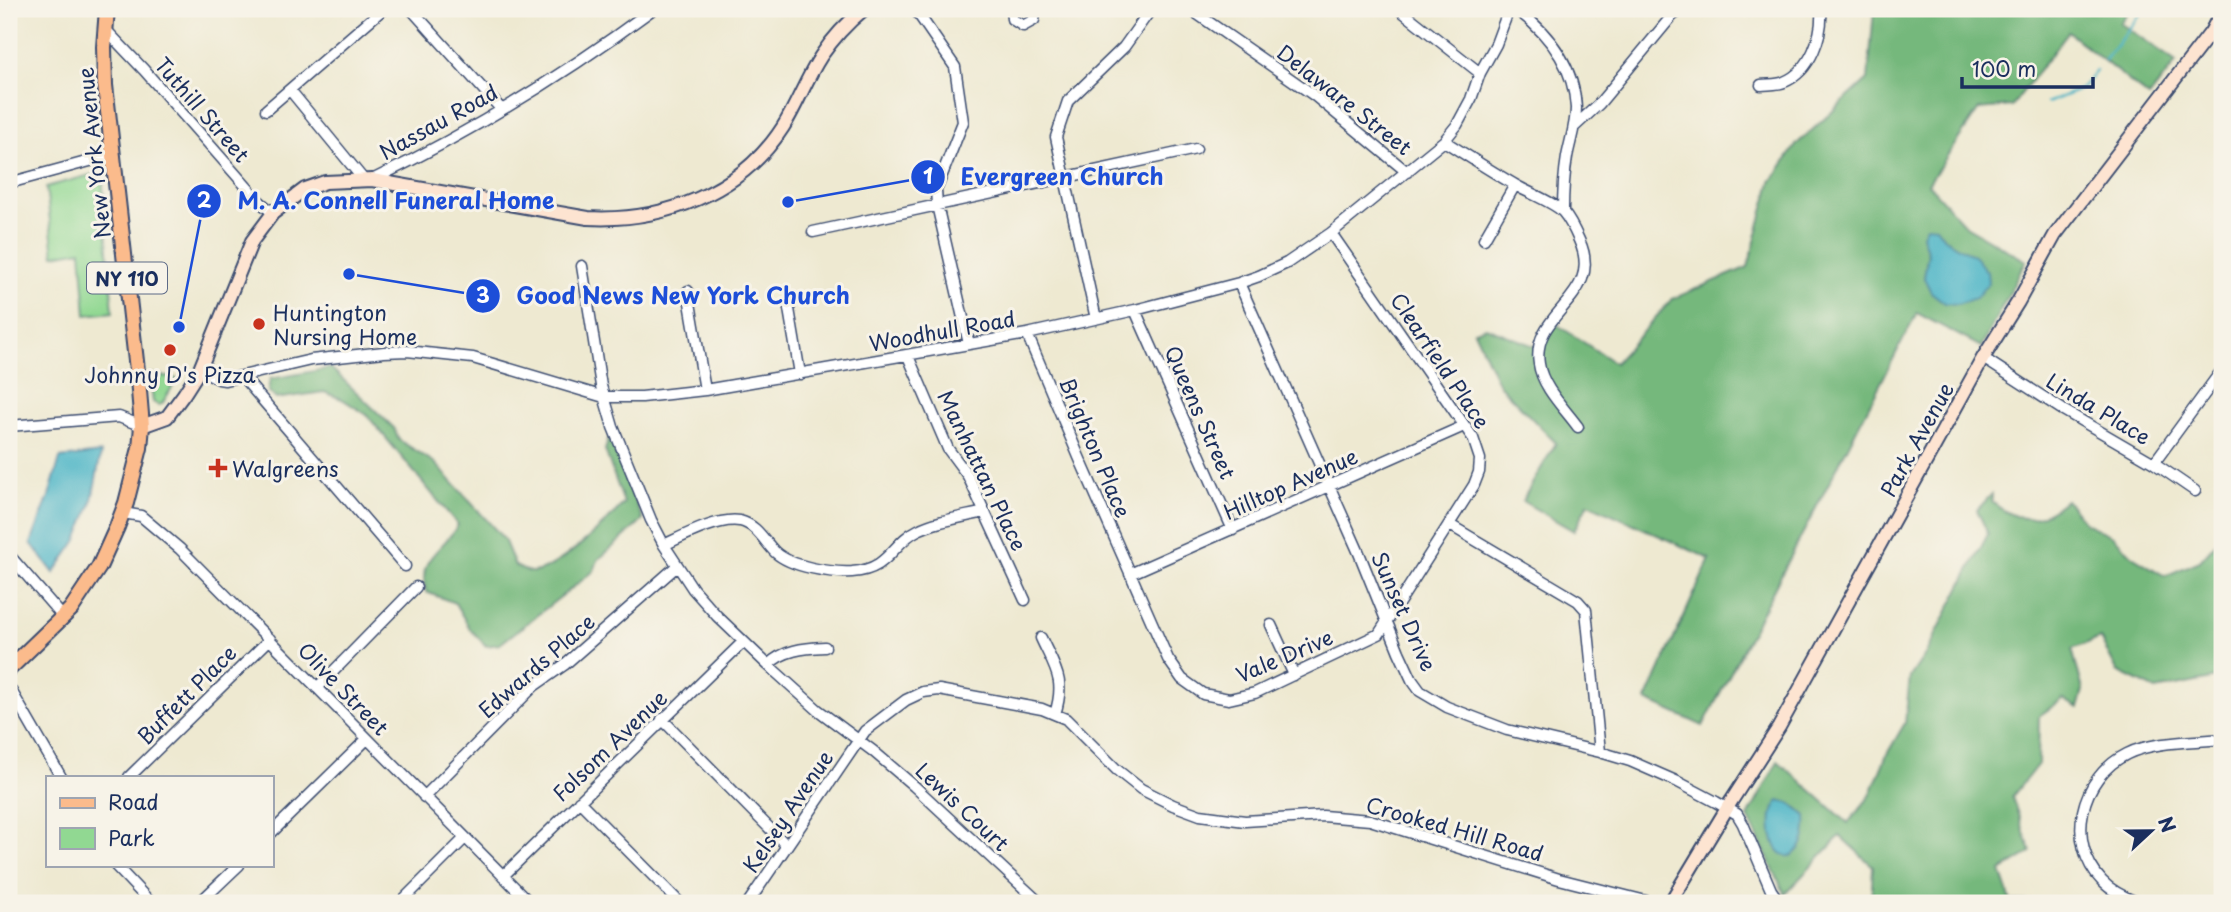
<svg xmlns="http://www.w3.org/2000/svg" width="2231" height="912" font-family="'Playpen Sans',sans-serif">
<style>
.green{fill:#91d892;stroke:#568478;stroke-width:2}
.forest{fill:#74b87c;stroke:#48746d;stroke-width:2;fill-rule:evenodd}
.water{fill:#49b4c6;stroke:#327292;stroke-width:2}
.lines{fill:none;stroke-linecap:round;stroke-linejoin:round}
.stream{stroke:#49b4c6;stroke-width:2.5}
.street-casing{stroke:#3b4b6f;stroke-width:13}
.secondary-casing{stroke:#3b4b6f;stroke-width:16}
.primary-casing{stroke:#3b4b6f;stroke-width:18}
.street{stroke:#fff;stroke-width:10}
.secondary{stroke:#fde4d1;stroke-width:12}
.primary{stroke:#fbbb8c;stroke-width:14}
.poi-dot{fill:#c8321e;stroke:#f7f3e8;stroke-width:2.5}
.labels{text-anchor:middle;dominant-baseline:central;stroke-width:6;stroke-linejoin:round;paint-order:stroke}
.shield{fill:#f7f3e8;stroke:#5d6a87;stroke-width:2}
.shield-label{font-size:19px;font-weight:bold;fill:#1b2f5e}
.street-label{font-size:21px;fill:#1b2f5e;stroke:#f7f3e8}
.poi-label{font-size:21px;fill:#1b2f5e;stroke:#f7f3e8;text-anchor:start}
.leader{fill:none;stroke:#1d4ed8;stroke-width:2.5}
.callout-dot{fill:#1d4ed8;stroke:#f7f3e8;stroke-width:2.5}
.mark-label{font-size:21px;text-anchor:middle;font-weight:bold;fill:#fff}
.callout-label{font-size:23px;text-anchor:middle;font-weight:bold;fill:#1d4ed8;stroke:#f7f3e8;stroke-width:6;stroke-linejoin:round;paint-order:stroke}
</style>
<rect width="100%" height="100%" fill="#f7f3e8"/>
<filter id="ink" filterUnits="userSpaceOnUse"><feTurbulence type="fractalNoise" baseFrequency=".0143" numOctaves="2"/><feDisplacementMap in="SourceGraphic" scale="14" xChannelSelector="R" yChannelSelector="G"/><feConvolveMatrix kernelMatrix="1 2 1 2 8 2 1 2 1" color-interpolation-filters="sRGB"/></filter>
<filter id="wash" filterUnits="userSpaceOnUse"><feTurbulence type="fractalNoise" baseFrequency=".00686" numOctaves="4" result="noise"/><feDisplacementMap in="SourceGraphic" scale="28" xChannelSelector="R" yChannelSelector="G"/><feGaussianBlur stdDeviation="1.57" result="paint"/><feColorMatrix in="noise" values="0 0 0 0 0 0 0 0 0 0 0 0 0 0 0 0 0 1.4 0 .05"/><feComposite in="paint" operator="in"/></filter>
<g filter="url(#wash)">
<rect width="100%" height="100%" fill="#eee9d1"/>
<!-- green -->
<path class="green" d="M98,173L102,176L113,312L86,315L81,250L54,255L46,187Z
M150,374L177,379L162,404L158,405L153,402Z"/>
<!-- forest -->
<path class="forest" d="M1915,9H2130L2120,23L2176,62L2149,97L2068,32L2012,106L1979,109L1928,184L1966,226L2026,261L1981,347L1917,313L1703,726L1646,700L1710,559L1588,503L1574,531L1522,501L1556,443L1499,385L1474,331L1486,327L1539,348L1556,324L1615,363L1672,299L1748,267L1771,182L1797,144L1868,79L1874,10ZM1936,227L1945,239L1975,257L1924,278L1928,253L1922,235Z
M331,368L394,428L399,440L435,463L504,539L515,566C520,568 527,572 531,572C555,573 608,521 624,503L605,450L609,437L643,520L598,560L594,571L500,644L486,646L470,629L455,603L426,592C417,556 441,553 458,525L367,415L342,399L324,392L276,399L268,391L270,379Z
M1992,494V502C2020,525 2039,523 2066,500L2085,523L2113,536L2134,557L2165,576L2200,561L2222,536V677L2156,690L2117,671L2100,638L2072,649L2083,690L2078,708L2063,699L2039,716L2038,764L2012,797L2031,852L2001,871L2011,901L2049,902L2050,903H1871L1873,866L1840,836L1785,894L1748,817L1778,761L1848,823L1870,796L1887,754L1905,723L1910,677L1926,653L1988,534L1977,510ZM1783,801L1797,808L1806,816L1774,840L1773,812Z"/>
<!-- water -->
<path class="water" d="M1926,226L1936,227L1945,239L1975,257L1987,272L1988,283L1976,298L1957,304L1945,303L1931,292L1924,278L1928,253L1922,235Z
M101,453L91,505L77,540L54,573L31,543L49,496L60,458Z
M1779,801C1789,801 1799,810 1806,816C1807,833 1805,849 1789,857C1786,856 1780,853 1779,851C1770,840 1768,810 1779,801Z"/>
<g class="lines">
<!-- stream -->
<path class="stream" d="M2105,60L2144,9
M2047,103L2081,89L2096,71"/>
</g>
</g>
<g filter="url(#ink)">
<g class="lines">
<!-- street casing -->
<g class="street-casing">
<path id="street" d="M411,9L501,109
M915,9L955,67L963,122L936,190L937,205L969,344
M1011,9L1012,19L1023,26L1034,20L1036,9
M1190,9L1315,96L1407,172
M1399,9L1480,73
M1516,9C1548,33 1574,65 1576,108C1576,124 1570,141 1567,157C1564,175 1563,192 1563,211
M105,29L144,70L259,201L273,213
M2211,32L2222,39
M1761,85C1768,84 1778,85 1784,82C1811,71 1823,35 1821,9
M290,90L363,179
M266,110L383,9
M1574,127L1599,104L1672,16L1682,9
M1444,141C1468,156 1492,172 1517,186C1529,193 1555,203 1563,212C1570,220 1575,231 1579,240C1606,298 1530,311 1539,364C1542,387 1565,409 1578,427
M372,180C469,133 567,73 653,9
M9,183L112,155
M813,232L1196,149
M1484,239L1515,185
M582,266L601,386L613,427L651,520L664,545L693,589L717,616L768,665L818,710L873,751L914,786L1040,903
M1239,283L1359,553L1399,652L1412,680L1420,691L1447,707L1507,730L1600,752L1630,761L1678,782L1716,802L1737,814L1743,824L1771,890L1780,903
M688,291L705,390
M788,303L800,374
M1135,310L1233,530
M1096,319L1056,137L1068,101L1124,47L1151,9
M1027,334L1079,457L1168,659L1182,679L1203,694L1229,699L1255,693L1379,634L1474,485L1479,472L1480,459L1473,438L1331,233
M908,356L948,449L968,476L1025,600
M1983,358L2063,410L2154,463L2195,491
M200,369L219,379L225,380L311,360L384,352L407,351L473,358L604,397H642L705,390L1027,334L1135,310L1239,283L1259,276L1287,263L1331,233L1444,141L1457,125L1471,99L1480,73L1496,44L1509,9
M242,376L405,566
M9,426L119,417L142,426
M2154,463L2222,370
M123,513L141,516L180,549L530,903
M1450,525L1578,601L1586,610L1600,752
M664,545C683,536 719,517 740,521C757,525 764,541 775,552C791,567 831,573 852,572C891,569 891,543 918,530C938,520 964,517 985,512
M9,555L63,617
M1130,574L1464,426
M1271,625L1294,675
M1041,638C1055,669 1066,679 1055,714
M768,665C783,650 804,648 825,647
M9,687L61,777
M317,688L416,587
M662,719L786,845
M129,777L270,639
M424,797L534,686L564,665L677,566
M579,801L680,903
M271,833L366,740
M115,865L151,903
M503,876L743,642
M199,903L239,865
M400,903L465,838
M748,903L865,731L906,700L923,692L939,690L1042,709L1066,719L1117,770L1141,789L1173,805L1200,815L1245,821L1323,816L1370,820L1559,879L1654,903
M2139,903C2126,898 2112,892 2102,881C2065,842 2080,777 2127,754C2153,741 2194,742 2222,739"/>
</g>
<!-- secondary casing -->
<g class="secondary-casing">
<path id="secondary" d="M142,426L167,417L184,394L200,369L252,241L273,213L305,189L325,182L372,180L588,218C663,222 741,193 783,127C797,105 806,79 821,56C833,38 847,23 864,9
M1670,903L1732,800L1779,727L1983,358L2018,302L2055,235L2211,32L2222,11"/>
</g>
<!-- primary casing -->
<g class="primary-casing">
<path id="primary" d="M9,669L71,609L99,567L117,527L126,503L140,448L142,426L138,379L105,85L104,47L107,9"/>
</g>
<!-- street -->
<use href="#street" class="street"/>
<!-- secondary -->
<use href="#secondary" class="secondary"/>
<!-- primary -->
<use href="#primary" class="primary"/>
</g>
</g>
<!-- markers -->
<g class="poi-dot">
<circle cx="259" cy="324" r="7"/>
<circle cx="170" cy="350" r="7"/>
<path d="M214.5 457.5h7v7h7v7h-7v7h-7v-7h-7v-7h7z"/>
</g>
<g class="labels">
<!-- shield labels -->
<rect class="shield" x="87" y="262.5" width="80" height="31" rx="5"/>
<g class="shield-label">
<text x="127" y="278">NY 110</text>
</g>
<!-- street labels -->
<g class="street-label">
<text transform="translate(1345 99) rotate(38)">Delaware Street</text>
<text transform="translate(203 109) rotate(49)">Tuthill Street</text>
<text transform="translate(438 121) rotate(-29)">Nassau Road</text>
<text transform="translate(93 153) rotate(-96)">New York Avenue</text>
<text transform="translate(942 330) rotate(-10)">Woodhull Road</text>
<text transform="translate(1441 360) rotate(56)">Clearfield Place</text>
<text transform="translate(2099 408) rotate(31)">Linda Place</text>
<text transform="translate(1201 412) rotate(66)">Queens Street</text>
<text transform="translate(1916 439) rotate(-61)">Park Avenue</text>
<text transform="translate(1096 447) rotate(67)">Brighton Place</text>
<text transform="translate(983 470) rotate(64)">Manhattan Place</text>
<text transform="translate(1290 483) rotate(-24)">Hilltop Avenue</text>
<text transform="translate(1405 611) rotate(66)">Sunset Drive</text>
<text transform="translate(1284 655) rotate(-23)">Vale Drive</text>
<text transform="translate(536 665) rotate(-41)">Edwards Place</text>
<text transform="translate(344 688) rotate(46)">Olive Street</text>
<text transform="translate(186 694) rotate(-45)">Buffett Place</text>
<text transform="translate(609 745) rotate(-44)">Folsom Avenue</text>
<text transform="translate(963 806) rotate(43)">Lewis Court</text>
<text transform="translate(787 811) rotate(-56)">Kelsey Avenue</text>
<text transform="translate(1455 828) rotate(16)">Crooked Hill Road</text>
</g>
<!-- poi labels -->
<g class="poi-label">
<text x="273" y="312">Huntington<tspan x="273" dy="24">Nursing Home</tspan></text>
<text x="170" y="374" text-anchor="middle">Johnny D's Pizza</text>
<text x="232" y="468">Walgreens</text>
</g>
</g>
<!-- callouts -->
<path class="leader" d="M788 202L928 177M179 327L204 201M349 274L483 296"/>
<g class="callout-dot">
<circle cx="788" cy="202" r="7"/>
<circle cx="179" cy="327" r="7"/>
<circle cx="349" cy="274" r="7"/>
<circle cx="928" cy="177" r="18"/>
<circle cx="204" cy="201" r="18"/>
<circle cx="483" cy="296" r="18"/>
</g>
<g class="mark-label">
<text x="928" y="184">1</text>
<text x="204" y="208">2</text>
<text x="483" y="303">3</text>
</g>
<g class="callout-label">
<text x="1062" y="185">Evergreen Church</text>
<text x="396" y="209">M. A. Connell Funeral Home</text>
<text x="683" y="304">Good News New York Church</text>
</g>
<!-- margin -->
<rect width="2231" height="912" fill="none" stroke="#f7f3e8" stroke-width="35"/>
<!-- legend -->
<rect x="46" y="776" width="228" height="91" fill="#f7f3e8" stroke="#9fa5b1" stroke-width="2"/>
<rect x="60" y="798" width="35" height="10" fill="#fbbb8c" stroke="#9fa5b1" stroke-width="2"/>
<text x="108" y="810" font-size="21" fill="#1b2f5e">Road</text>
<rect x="60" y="828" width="35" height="21" fill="#91d892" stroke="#9fa5b1" stroke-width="2"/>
<text x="108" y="846" font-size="21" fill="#1b2f5e">Park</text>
<!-- north arrow -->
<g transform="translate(2151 831) rotate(68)" stroke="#f7f3e8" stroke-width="5" paint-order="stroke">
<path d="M0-5L12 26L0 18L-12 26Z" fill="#1b2f5e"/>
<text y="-10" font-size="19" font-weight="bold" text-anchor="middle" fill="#1b2f5e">N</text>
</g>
<!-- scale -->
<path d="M1962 77v10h131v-10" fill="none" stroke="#1b2f5e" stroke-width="3.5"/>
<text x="1972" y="77" font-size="21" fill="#1b2f5e" stroke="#f7f3e8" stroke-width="5" paint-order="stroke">100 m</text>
</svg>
